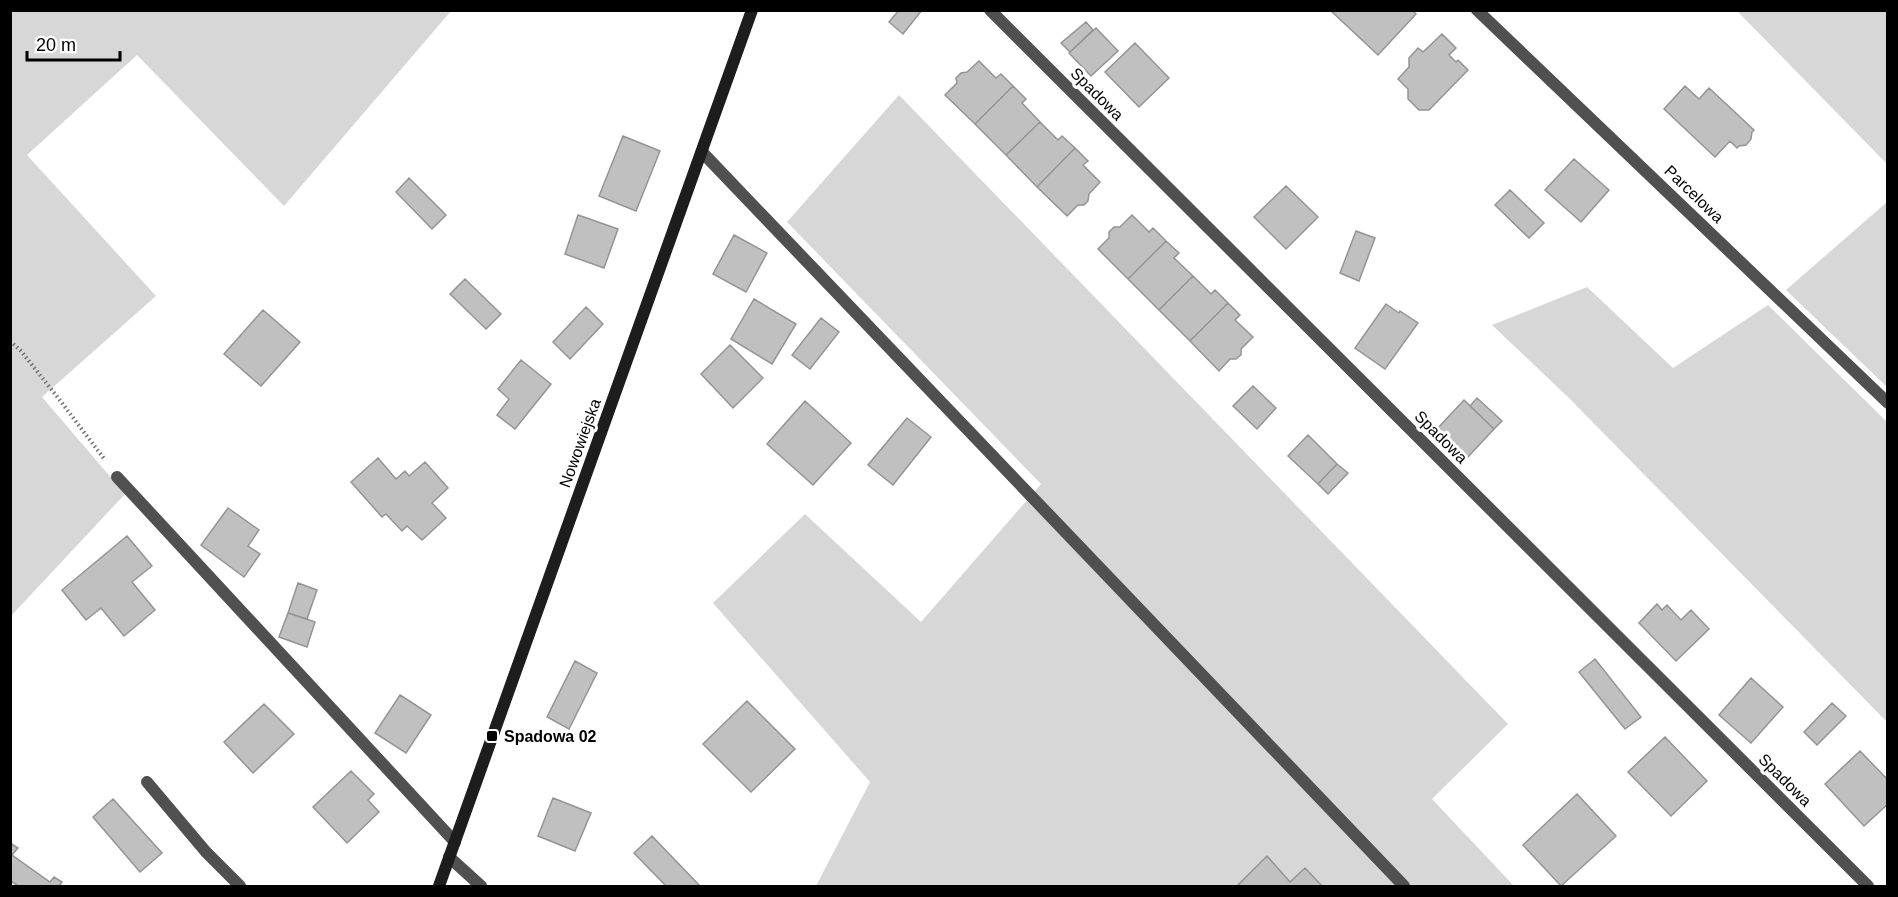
<svg xmlns="http://www.w3.org/2000/svg" width="1898" height="897" font-family="Helvetica,sans-serif">
<style>
.green{fill:#d7d7d7}
.building{fill:#c0c0c0;stroke:#949494;stroke-width:1.5}
.lines{fill:none;stroke-linecap:round;stroke-linejoin:round}
.path{stroke:#727272;stroke-width:4;stroke-dasharray:1.5 3;stroke-linecap:butt}
.lane{stroke:#505050;stroke-width:12}
.street{stroke:#505050;stroke-width:12}
.secondary{stroke:#1d1d1d;stroke-width:12}
.poi-dot{fill:#000;stroke:#fff;stroke-width:2}
.labels{text-anchor:middle;dominant-baseline:central;stroke-width:6;stroke-linejoin:round;paint-order:stroke}
.street-label{font-size:16px;fill:#000;stroke:#fff}
.poi-label{font-size:16px;font-weight:bold;fill:#000;stroke:#fff;text-anchor:start}
</style>
<rect width="100%" height="100%" fill="#fff"/>
<!-- green -->
<path class="green" d="M11,11H451L284,206L137,55L27,155L156,296L42,397L125,494L11,616Z
M1739,11H1887V164L1738,12Z
M899,95L1508,724L1432,799L1514,886H816L870,782L713,603L805,514L921,622L1041,484L787,222Z
M1887,202V387L1786,290Z
M1587,287L1673,368L1768,305L1887,422V722L1570,399L1492,325Z"/>
<!-- building -->
<path class="building" d="M899,10H922L903,34L889,22Z
M1330,10H1412L1416,14L1378,55Z
M1086,22L1093,30L1070,52L1061,43Z
M1096,28L1118,51L1091,76L1069,53Z
M1442,34L1456,48L1449,55L1456,62L1458,60L1468,70L1429,110H1419L1408,99V89L1398,79L1409,67V58L1418,48L1423,52Z
M1135,43L1169,78L1139,107L1105,72Z
M979,61L996,78L1001,74L1013,86L975,124L945,95L957,83L956,78L961,73L967,72Z
M1013,86L1026,99L1022,103L1040,122L1006,155L975,124Z
M1685,86L1699,99L1709,88L1754,130L1752,132L1751,139L1746,145L1739,146L1737,148L1730,141L1715,157L1664,109Z
M1040,122L1058,140L1062,136L1075,148L1037,187L1006,155Z
M623,136L660,151L636,211L599,196Z
M1075,148L1088,161L1083,165L1100,182L1089,194L1088,201L1084,205H1078L1067,216L1037,187Z
M1574,159L1609,190L1581,222L1545,190Z
M409,178L446,215L432,229L396,192Z
M1286,186L1318,217L1286,249L1254,217Z
M1510,190L1544,223L1529,238L1495,205Z
M578,215L618,229L604,268L565,254Z
M1132,215L1149,232L1153,228L1166,241L1128,279L1098,249L1109,238V232L1114,227H1120Z
M1356,231L1375,238L1359,281L1340,273Z
M734,235L767,253L746,292L713,274Z
M1166,241L1179,253L1174,258L1193,276L1159,310L1128,279Z
M1193,276L1211,294L1215,290L1228,303L1190,341L1159,310Z
M465,279L501,314L486,329L450,294Z
M754,299L796,324L772,364L731,339Z
M1228,303L1240,315L1235,320L1253,337L1241,349V355L1236,359H1230L1219,371L1190,341Z
M1386,304L1399,313L1400,311L1418,323L1385,369L1355,348Z
M586,307L603,324L570,359L553,342Z
M263,310L300,342L261,386L224,354Z
M821,318L839,332L810,369L792,355Z
M730,345L763,378L733,408L701,374Z
M521,360L551,384L515,429L497,415L509,399L498,389Z
M1253,386L1276,408L1257,429L1233,406Z
M1477,398L1502,421L1494,429L1470,406Z
M1464,400L1494,429L1467,458L1437,429Z
M805,401L851,443L813,485L767,444Z
M907,418L931,437L893,485L868,465Z
M1308,435L1337,464L1318,484L1288,456Z
M378,458L396,479L405,471L409,476L425,462L448,488L432,503L446,518L422,540L407,526L402,531L386,514L382,517L351,482Z
M1337,464L1348,473L1328,494L1318,484Z
M228,508L259,530L248,546L260,554L244,577L201,545Z
M127,536L152,566L132,582L155,610L124,636L101,608L86,620L62,590Z
M298,583L317,590L307,619L288,613Z
M1657,604L1662,610L1667,605L1681,620L1691,610L1709,629L1676,661L1639,623Z
M288,613L315,622L307,647L279,637Z
M1595,659L1641,717L1625,729L1579,672Z
M575,661L597,673L569,729L547,717Z
M1751,678L1783,707L1751,743L1719,715Z
M400,695L431,715L406,753L375,733Z
M747,701L795,749L751,792L703,744Z
M1832,703L1846,716L1817,745L1804,732Z
M264,704L294,734L253,773L224,742Z
M1665,737L1707,781L1671,816L1628,772Z
M1860,751L1888,780V804L1864,826L1825,784Z
M351,771L374,794L368,800L379,812L347,843L313,807Z
M1577,794L1616,836L1561,886L1523,845Z
M553,798L591,813L575,851L538,836Z
M113,799L162,853L140,872L93,817Z
M652,836L700,886H666L634,853Z
M10,843L18,848L12,855L50,882L54,877L62,882L59,886H19L10,881Z
M1267,856L1290,882L1305,868L1322,886H1237Z"/>
<g class="lines">
<!-- path -->
<path class="path" d="M10,341L21,351L59,399L105,460"/>
<!-- lane -->
<path class="lane" d="M117,477L455,842"/>
<!-- street -->
<path class="street" d="M990,10L1868,886
M1477,10L1888,403
M702,152L1404,886
M147,782L206,852L240,886
M449,857L481,886"/>
<!-- secondary -->
<path class="secondary" d="M439,886L752,10"/>
</g>
<!-- markers -->
<rect class="poi-dot" x="486" y="730" width="12" height="12" rx="3"/>
<g class="labels">
<!-- street labels -->
<g class="street-label">
<text transform="translate(1097 94) rotate(45)">Spadowa</text>
<text transform="translate(1694 194) rotate(44)">Parcelowa</text>
<text transform="translate(1441 437) rotate(45)">Spadowa</text>
<text transform="translate(580 443) rotate(-70)">Nowowiejska</text>
<text transform="translate(1785 780) rotate(45)">Spadowa</text>
</g>
<!-- poi labels -->
<g class="poi-label">
<text x="504" y="736">Spadowa 02</text>
</g>
</g>
<!-- border -->
<rect width="1898" height="897" fill="none" stroke="#000000" stroke-width="24"/>
<!-- scale -->
<path d="M27 51v9h93v-9" fill="none" stroke="#000000" stroke-width="3"/>
<text x="36" y="51" font-size="18" fill="#000000" stroke="#ffffff" stroke-width="4.5" paint-order="stroke">20 m</text>
</svg>
